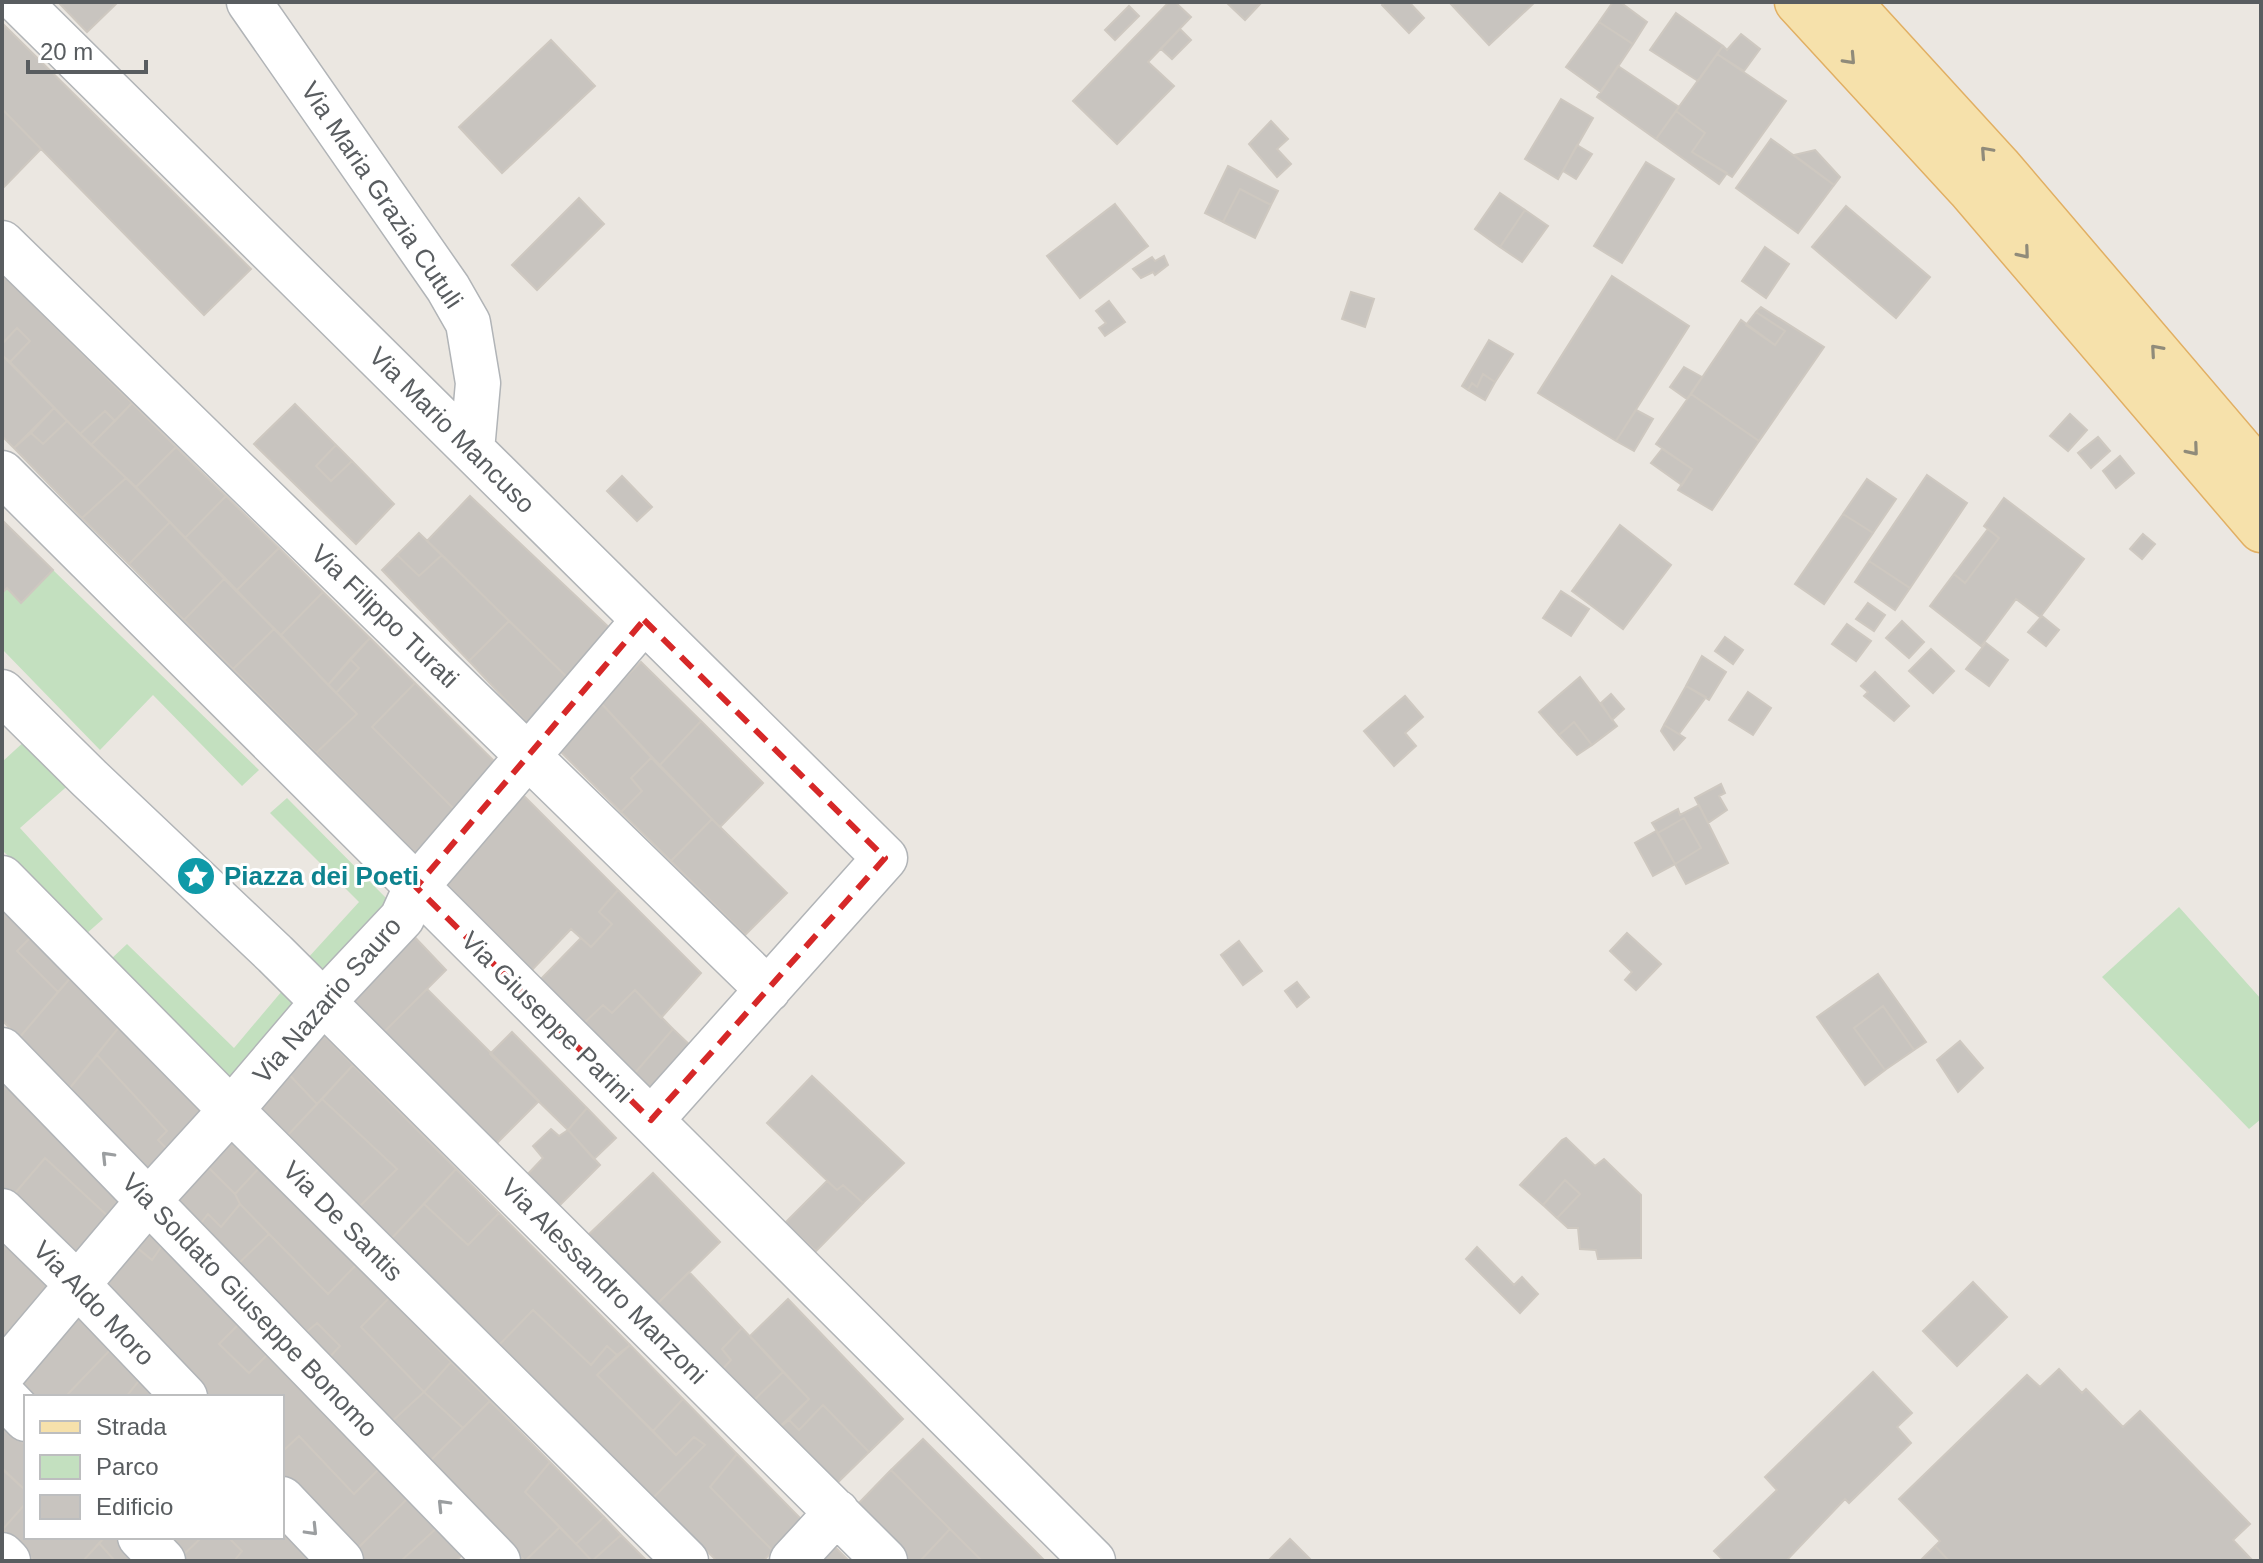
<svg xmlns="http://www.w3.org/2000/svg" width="2263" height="1563" font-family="Arial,sans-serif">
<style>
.green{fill:#c3e0bf}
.building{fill:#c8c4bf;stroke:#cec8c0;stroke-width:2}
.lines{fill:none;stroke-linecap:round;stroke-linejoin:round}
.minor-casing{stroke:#b1b4b7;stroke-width:47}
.primary-casing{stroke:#e1af63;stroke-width:47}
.minor{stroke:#fff;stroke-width:44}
.primary{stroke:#f6e1ab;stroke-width:44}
.oneway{stroke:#908b7a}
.oneway2{stroke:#9b9ea0}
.marked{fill:none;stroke:#d62828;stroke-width:6;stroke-dasharray:16 10;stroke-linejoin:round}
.labels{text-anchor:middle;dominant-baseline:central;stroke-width:6;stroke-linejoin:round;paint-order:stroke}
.street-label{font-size:26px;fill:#595d60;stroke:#fff}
.culture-label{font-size:26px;font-weight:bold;fill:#0d838f;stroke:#fff;text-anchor:start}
</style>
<rect width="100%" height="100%" fill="#ebe7e1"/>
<!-- green -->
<path class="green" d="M53,570L259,770L242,786L153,695L100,750L2,649V593L7,588L21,602Z
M27,739L73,781L20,828L103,919L86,934L2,850V762Z
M287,798L390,902L327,976L307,959L359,902L270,813Z
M2179,907L2261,999V1119L2249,1129L2102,977Z
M127,944L234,1048L282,991L300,1009L236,1084L111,959Z"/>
<!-- building -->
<path class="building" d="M58,2H118L87,32Z
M1169,2H1175L1191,17L1148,62L1174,86L1117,144L1073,101Z
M1226,2H1262L1245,20Z
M1385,2H1409L1424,18L1409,33L1382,5Z
M1449,2H1533L1534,3L1489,45Z
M1613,2H1620L1647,22L1633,44L1599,22Z
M1129,6L1139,16L1115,40L1105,30Z
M1676,13L1723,46L1698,81L1650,50Z
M1599,22L1633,44L1601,92L1566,67Z
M2,23L251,269L204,315L2,109Z
M1180,29L1191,40L1172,59L1161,49Z
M1741,34L1760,49L1744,71L1717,54L1723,46L1727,50Z
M551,40L595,86L502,173L459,127Z
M1717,54L1786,101L1732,177L1692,152L1705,133L1676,111Z
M1618,66L1679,107L1656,139L1597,97Z
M1561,99L1593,118L1558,179L1525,159Z
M2,109L41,149L2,189Z
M1676,111L1705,133L1692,152L1727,173L1719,184L1656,139Z
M1271,121L1288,139L1277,149L1291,164L1277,177L1249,144Z
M1771,139L1834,185L1798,233L1736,188Z
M1577,145L1592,154L1576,179L1563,171Z
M1815,150L1840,177L1834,185L1794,155Z
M1646,162L1674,179L1622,263L1594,246Z
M1228,166L1278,191L1271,205L1240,189L1223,222L1205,213Z
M1240,189L1271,205L1255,238L1223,222Z
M1500,193L1525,210L1500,247L1475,229Z
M579,198L604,224L537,290L512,265Z
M1115,204L1148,246L1080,298L1047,256Z
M1846,206L1930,277L1896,318L1812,247Z
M1525,210L1548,226L1522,262L1500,247Z
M1765,247L1789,264L1766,298L1742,281Z
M1164,256L1168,265L1155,275L1153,272L1141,278L1133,269L1152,257L1155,261Z
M2,274L132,403L115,421L105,411L80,434L10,362L30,341L17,328L2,344Z
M1612,276L1689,326L1616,441L1538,393Z
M1351,292L1374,299L1365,327L1342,319Z
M1109,301L1125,322L1105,336L1099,328L1106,323L1096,311Z
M1761,307L1824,347L1759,441L1691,394L1741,320L1775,345L1785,331L1756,312Z
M1756,312L1785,331L1775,345L1746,325Z
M17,328L30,341L10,362L2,355V344Z
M1489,340L1513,354L1495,382L1483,374L1477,387L1472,383L1468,390L1462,386Z
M2,355L54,408L14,448L2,436Z
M1684,367L1702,377L1687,399L1670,387Z
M1483,374L1495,382L1485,400L1468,390L1472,383L1477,387Z
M1691,394L1759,441L1712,510L1678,490L1692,469L1656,444Z
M132,403L176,447L136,487L91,445Z
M295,404L336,445L316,466L331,481L352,461L394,504L356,544L254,444Z
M54,408L67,421L43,444L31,433Z
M1636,410L1653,419L1634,451L1616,441Z
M105,411L115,421L91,445L80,434Z
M2070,414L2087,430L2068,451L2050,436Z
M67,421L126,478L82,518L14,448L31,433L43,444Z
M2098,437L2110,451L2091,468L2078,453Z
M336,445L352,461L331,481L316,466Z
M176,447L226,496L185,538L136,487Z
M1662,449L1692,469L1682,485L1651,463Z
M2120,456L2134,473L2116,488L2103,471Z
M1927,475L1967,503L1910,588L1869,561Z
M622,476L652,507L637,521L607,491Z
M126,478L170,522L129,564L82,518Z
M1867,479L1896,499L1873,533L1843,514Z
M226,496L279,548L236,591L185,538Z
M470,496L615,633L571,681L427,541Z
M2004,498L2084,559L2040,617L2016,599L1981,646L1930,606L1954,574L1965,583L1999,538L1984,526Z
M1843,514L1873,533L1824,604L1795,584Z
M2,520L53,570L21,603L7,588L2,593Z
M170,522L225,578L184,620L129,564Z
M1620,525L1671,565L1623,629L1572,591Z
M1988,529L1999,538L1965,583L1954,574Z
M419,533L442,555L419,576L397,555Z
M2143,534L2155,544L2142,559L2130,549Z
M279,548L323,592L281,635L236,591Z
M397,555L419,576L442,555L509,621L469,661L382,570Z
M1869,561L1910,588L1895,610L1855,582Z
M225,578L274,629L233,669L184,620Z
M1561,591L1589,609L1571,636L1543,618Z
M323,592L370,638L328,685L281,635Z
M1868,603L1885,615L1874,631L1856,619Z
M2042,616L2059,630L2046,646L2028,632Z
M509,621L571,681L530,726L469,661Z
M1902,621L1924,642L1909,658L1886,638Z
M1847,624L1871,641L1856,661L1832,644Z
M274,629L357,714L316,753L233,669Z
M1725,637L1743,650L1733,664L1715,651Z
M370,638L415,683L372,727L456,811L417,855L316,753L357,714L336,693L359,668L350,659Z
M1986,643L2008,660L1989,686L1966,669Z
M1931,649L1954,671L1933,693L1909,671Z
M1702,656L1726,672L1709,700L1686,686Z
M350,659L359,668L336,693L328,685Z
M641,662L701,721L659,766L600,702Z
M1875,672L1909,706L1894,721L1864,696L1868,692L1861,686Z
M1580,677L1617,726L1592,745L1574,722L1559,735L1539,712Z
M415,683L498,765L456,811L372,727Z
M1686,686L1706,697L1679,734L1664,725Z
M1748,692L1771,708L1753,735L1729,720Z
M1611,694L1624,709L1612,720L1601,703Z
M1405,696L1423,717L1405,733L1416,746L1394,766L1364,731Z
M600,702L652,757L631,778L642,791L621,812L556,747Z
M701,721L763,783L720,827L659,766Z
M1574,722L1592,745L1577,755L1559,735Z
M1664,725L1685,738L1674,750L1661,731Z
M652,757L712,819L671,861L621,812L642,791L631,778Z
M1721,784L1725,793L1719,796L1727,810L1708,823L1695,798Z
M517,789L618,890L599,912L612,924L591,947L571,929L530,972L441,885Z
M1699,805L1728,863L1686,884L1675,864L1701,848L1684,818L1658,833L1652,823L1678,809L1680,815Z
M1684,818L1701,848L1675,864L1658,833Z
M712,819L787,893L745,935L671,861Z
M1656,831L1675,864L1653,876L1635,843Z
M618,890L701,973L661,1018L635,990L612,1013L603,1005L583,1024L539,981L581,938L591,947L612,924L599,912Z
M2,905L32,936L17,951L58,992L19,1038L2,1020Z
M408,930L446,970L383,1033L343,992Z
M1627,933L1661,964L1636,990L1625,980L1632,972L1610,951Z
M32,936L72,976L58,992L17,951Z
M1239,941L1262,971L1243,985L1221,955Z
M1878,974L1926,1042L1914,1050L1883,1006L1854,1028L1885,1070L1865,1085L1817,1017Z
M72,976L120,1026L69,1089L19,1038Z
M1297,982L1309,997L1297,1007L1285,991Z
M427,989L539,1101L494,1146L383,1033Z
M635,990L673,1029L634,1074L583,1024L603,1005L612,1013Z
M1883,1006L1914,1050L1885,1070L1854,1028Z
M120,1026L203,1110L169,1151L158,1140L167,1131L97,1055Z
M317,1028L353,1065L317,1104L282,1067Z
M673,1029L693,1048L654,1093L634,1074Z
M512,1032L587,1108L568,1130L490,1054Z
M1960,1041L1983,1068L1958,1092L1937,1060Z
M97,1055L167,1131L158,1140L169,1151L150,1173L69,1089Z
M353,1065L456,1169L392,1238L360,1206L397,1169L322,1099Z
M282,1067L317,1104L288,1135L253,1101Z
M2,1071L128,1199L111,1219L45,1158L10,1199L2,1190Z
M812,1076L904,1163L863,1203L843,1185L837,1190L767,1123Z
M322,1099L397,1169L360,1206L288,1135Z
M587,1108L616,1138L594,1159L568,1130Z
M551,1129L559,1136L568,1130L600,1165L556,1209L525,1177L543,1158L533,1146Z
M228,1135L260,1167L235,1194L204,1163Z
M1566,1138L1595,1166L1604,1159L1641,1195V1258L1598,1259L1596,1250L1580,1249L1578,1228H1568L1557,1218L1580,1194L1565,1180L1543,1205L1520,1185L1562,1140Z
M45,1158L111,1219L74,1262L10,1199Z
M204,1163L235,1194L240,1204L221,1227L208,1214L198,1227L172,1201Z
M260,1167L356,1265L328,1294L240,1204L235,1194Z
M456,1169L499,1213L468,1245L424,1204Z
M653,1173L720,1242L654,1307L586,1237Z
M1565,1180L1580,1194L1557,1218L1543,1205Z
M827,1181L837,1190L843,1185L863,1203L816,1251L785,1223Z
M240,1204L269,1234L236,1266L198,1227L208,1214L221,1227Z
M424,1204L468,1245L499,1213L630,1345L617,1355L607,1346L591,1365L533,1310L499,1345L392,1238Z
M152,1226L166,1240L152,1260L135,1246Z
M269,1234L328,1294L356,1265L389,1298L361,1327L424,1392L389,1424L327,1360L340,1346L317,1323L303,1335L236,1266Z
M2,1238L54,1291L2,1351Z
M166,1240L243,1320L219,1344L249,1373L272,1350L383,1465L354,1494L299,1436L282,1452V1397H203L99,1288L135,1246L152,1260Z
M1477,1247L1514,1285L1522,1277L1538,1294L1520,1313L1466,1259Z
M689,1272L742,1328L722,1349L731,1360L718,1374L654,1307Z
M1973,1282L2007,1317L1957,1366L1923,1331Z
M389,1298L451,1362L424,1392L361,1327Z
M788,1299L903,1419L869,1452L823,1405L799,1430L789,1420L809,1399L750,1336Z
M533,1310L591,1365L607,1346L617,1355L597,1375L676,1455L694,1437L705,1445L653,1498L499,1345Z
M81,1315L112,1348L65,1397H26L15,1387Z
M243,1320L272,1350L249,1373L219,1344Z
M317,1323L340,1346L327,1360L303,1335Z
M742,1328L783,1372L749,1405L718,1374L731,1360L722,1349Z
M630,1345L683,1399L653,1431L597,1375Z
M112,1348L141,1378L126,1397H65Z
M451,1362L490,1401L463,1428L424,1392Z
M2059,1369L2082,1393L2086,1389L2123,1427L2140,1411L2250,1524L2233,1540L2253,1561H1949L1935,1546L1940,1541L1899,1499L2027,1375L2040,1387Z
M783,1372L809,1399L774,1432L749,1405Z
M1873,1372L1912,1413L1897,1427L1911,1443L1849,1503L1845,1499L1786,1561H1724L1714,1551L1777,1490L1765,1477Z
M141,1378L159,1397H126Z
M424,1392L463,1428L428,1463L389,1424Z
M683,1399L737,1454L710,1487L773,1551L763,1561H717L653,1498L705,1445L694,1437L676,1455L653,1431Z
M490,1401L550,1462L525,1492L560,1527L525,1561L428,1463Z
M823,1405L869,1452L830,1490L774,1432L789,1420L799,1430Z
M2,1422L26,1446V1491L2,1469Z
M299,1436L354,1494L383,1465L412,1494L353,1553L282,1479V1452Z
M923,1439L1045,1561H982L891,1470Z
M737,1454L802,1520L773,1551L710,1487Z
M550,1462L604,1517L576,1544L525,1492Z
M2,1468L26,1491V1503L3,1529Z
M891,1470L950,1529L920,1561H908L855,1507Z
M412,1494L441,1524L401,1561H361L353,1553Z
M26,1503V1537H105L83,1561H34L3,1529Z
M604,1517L621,1535L592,1561L576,1544Z
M441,1524L466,1551L456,1561H401Z
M282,1525L317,1561H234L242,1551L228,1537H282Z
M560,1527L592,1561H525Z
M950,1529L982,1561H920Z
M621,1535L647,1561H592Z
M105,1537H114L133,1556L128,1561H115L99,1543Z
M160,1537H202L180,1558Z
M202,1537H228L242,1551L234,1561H183L180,1558Z
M826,1538L849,1561H805Z
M1290,1539L1312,1561H1268Z
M99,1543L115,1561H83Z
M1935,1546L1949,1561H1920Z"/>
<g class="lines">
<!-- minor casing -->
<g class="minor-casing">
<path id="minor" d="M19,2L885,858L651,1120
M249,2L448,288L468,323L478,383L472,450
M2,243L768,990
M2,473L1093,1561
M2,692L89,778L275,954L885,1561
M2,878L231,1110L686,1561
M2,1050L498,1561
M2,1211L77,1284L185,1397
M2,1374L149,1200L231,1110L323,1002L402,918L416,887L644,620
M2,1394L26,1419
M282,1499L341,1561
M140,1537L163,1561
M2,1555L8,1561
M792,1561L837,1512"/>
</g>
<!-- primary casing -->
<g class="primary-casing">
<path id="primary" d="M1797,2L1969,189L2261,530
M1849,2L1999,166L2261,473"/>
</g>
<!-- minor -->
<use href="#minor" class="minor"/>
<!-- primary -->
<use href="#primary" class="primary"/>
</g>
<!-- one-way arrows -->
<defs><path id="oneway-chevron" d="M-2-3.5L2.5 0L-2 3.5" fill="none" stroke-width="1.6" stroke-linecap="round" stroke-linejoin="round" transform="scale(2)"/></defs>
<g class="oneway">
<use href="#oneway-chevron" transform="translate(1850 59) rotate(47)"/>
<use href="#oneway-chevron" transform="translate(1986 152) rotate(-132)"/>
<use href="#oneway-chevron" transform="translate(2024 253) rotate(50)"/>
<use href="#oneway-chevron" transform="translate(2156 350) rotate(-131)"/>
<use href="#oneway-chevron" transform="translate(2193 450) rotate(50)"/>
</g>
<g class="oneway2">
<use href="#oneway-chevron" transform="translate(107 1157) rotate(-134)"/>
<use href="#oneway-chevron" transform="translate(443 1505) rotate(-134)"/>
<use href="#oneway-chevron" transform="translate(312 1530) rotate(46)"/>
</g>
<!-- marked area -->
<path class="marked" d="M644,620L885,858L651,1120L416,887Z"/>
<!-- icons -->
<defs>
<g id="sight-disc" transform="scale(2)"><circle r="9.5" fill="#0f9aa8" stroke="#fff"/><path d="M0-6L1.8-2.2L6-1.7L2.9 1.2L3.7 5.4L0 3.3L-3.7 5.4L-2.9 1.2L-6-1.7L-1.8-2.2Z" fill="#fff"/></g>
</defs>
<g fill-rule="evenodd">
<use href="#sight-disc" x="196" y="876"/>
</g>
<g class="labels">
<!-- street labels -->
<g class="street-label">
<text transform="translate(382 195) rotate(56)">Via Maria Grazia Cutuli</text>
<text transform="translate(452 430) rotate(45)">Via Mario Mancuso</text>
<text transform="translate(385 616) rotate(44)">Via Filippo Turati</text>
<text transform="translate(327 1000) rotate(-49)">Via Nazario Sauro</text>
<text transform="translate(547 1017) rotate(45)">Via Giuseppe Parini</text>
<text transform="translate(343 1221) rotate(45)">Via De Santis</text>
<text transform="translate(604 1281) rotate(45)">Via Alessandro Manzoni</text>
<text transform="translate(94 1303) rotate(46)">Via Aldo Moro</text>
<text transform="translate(250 1305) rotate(46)">Via Soldato Giuseppe Bonomo</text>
</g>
<!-- culture labels -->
<g class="culture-label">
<text x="224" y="876">Piazza dei Poeti</text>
</g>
</g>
<!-- border -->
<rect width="2263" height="1563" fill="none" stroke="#595d60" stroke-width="8"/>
<!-- legend -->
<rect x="24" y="1395" width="260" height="144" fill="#ffffff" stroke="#bdbebf" stroke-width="2"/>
<rect x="40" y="1421" width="40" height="12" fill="#f6e1ab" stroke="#bdbebf" stroke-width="2"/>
<text x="96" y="1435" font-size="24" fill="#595d60">Strada</text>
<rect x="40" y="1455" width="40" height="24" fill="#c3e0bf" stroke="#bdbebf" stroke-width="2"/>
<text x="96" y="1475" font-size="24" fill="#595d60">Parco</text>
<rect x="40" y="1495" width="40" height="24" fill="#c8c4bf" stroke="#bdbebf" stroke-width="2"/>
<text x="96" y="1515" font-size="24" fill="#595d60">Edificio</text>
<!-- scale -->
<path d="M28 60v12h118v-12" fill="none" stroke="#595d60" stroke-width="4"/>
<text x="40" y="60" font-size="24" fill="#595d60" stroke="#ffffff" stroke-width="6" paint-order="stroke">20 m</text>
</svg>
